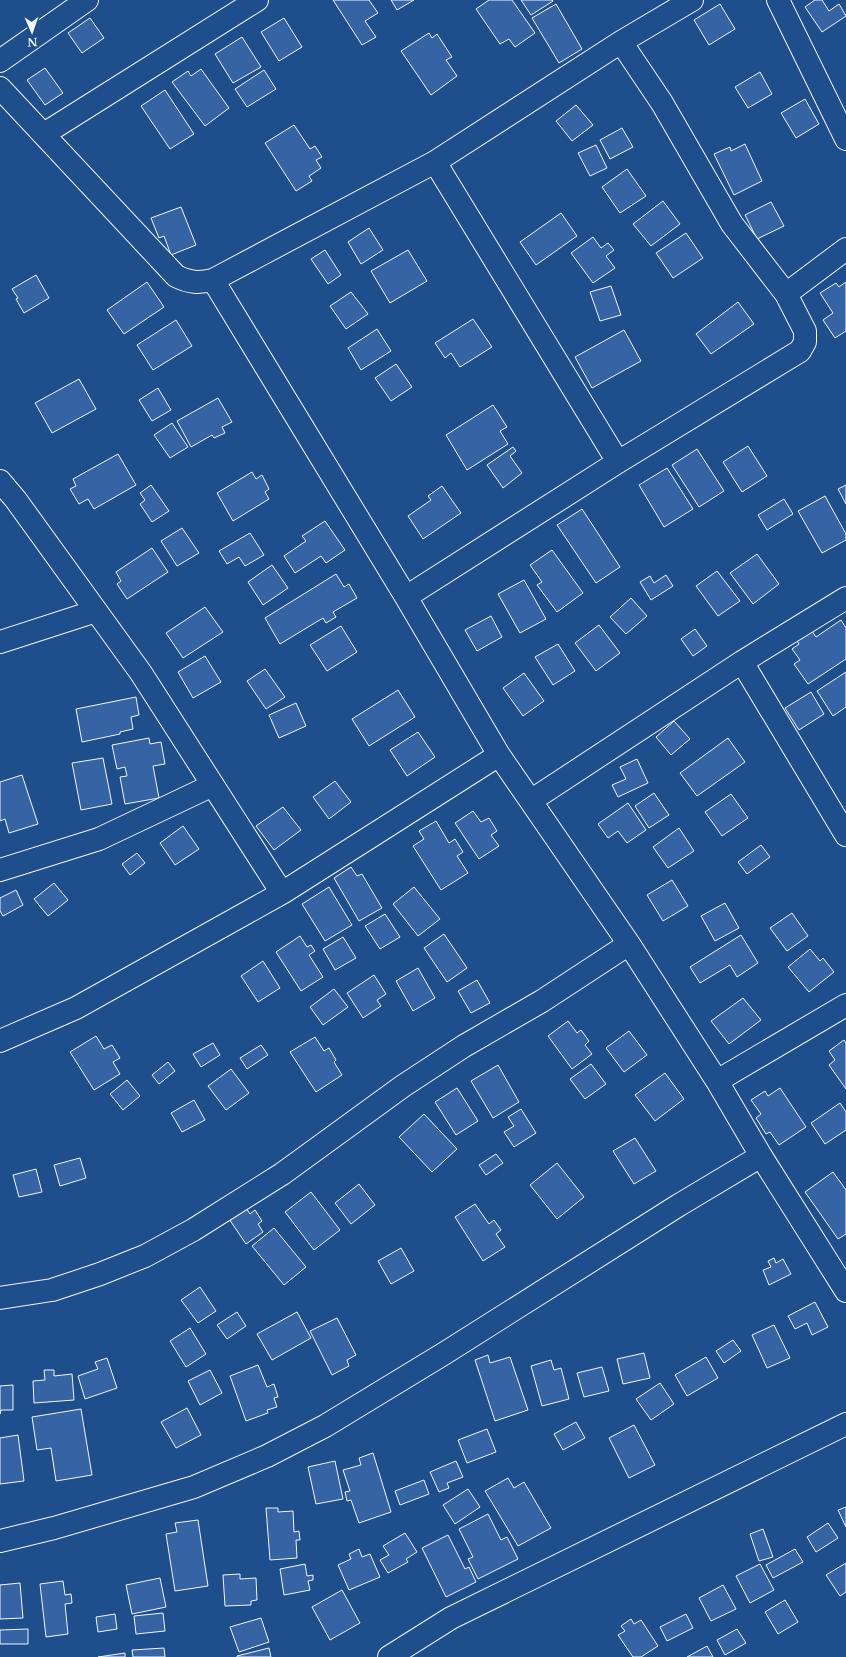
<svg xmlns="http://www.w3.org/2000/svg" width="846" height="1657" font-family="'Libre Baskerville',serif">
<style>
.building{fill:#3563a3;stroke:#f2f6ff}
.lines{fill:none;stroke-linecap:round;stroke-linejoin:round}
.street-casing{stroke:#f2f6ff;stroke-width:24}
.street{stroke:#1f4e8c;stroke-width:22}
</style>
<rect width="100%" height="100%" fill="#1f4e8c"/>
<!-- building -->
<path class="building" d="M333,0H369L378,13L365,21L376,37L362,45Z
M391,0H414L397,10Z
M489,0H512L535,33L515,47L509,39L500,44L476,9Z
M521,0H552L553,1L531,15Z
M815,0H822L829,11L839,4L846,16L822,32L805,7Z
M556,4L582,49L559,63L532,18Z
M720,4L735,29L709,45L694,20Z
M90,18L104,38L82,53L68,33Z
M284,18L302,47L279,61L261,32Z
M429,33L432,38L437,34L452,57L446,60L457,76L431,95L401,51Z
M242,37L261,67L233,83L215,54Z
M45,68L63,93L45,105L27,80Z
M201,69L229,108L205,126L172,82L188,71L191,76Z
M264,70L276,89L247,107L235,89Z
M760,72L772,94L748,108L735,87Z
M165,90L194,134L170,149L141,106Z
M805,99L819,124L796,138L781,113Z
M576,105L593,125L572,141L556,121Z
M294,125L310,149L315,146L322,157L316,160L321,168L309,176L312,181L296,191L265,143Z
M622,128L633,147L610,159L600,140Z
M745,144L762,181L734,195L714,154L730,147L731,151Z
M596,145L607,168L590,176L578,153Z
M627,169L646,196L620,213L602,187Z
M663,201L680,224L651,246L633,224Z
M771,202L784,226L757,239L745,215Z
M181,207L196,245L171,255L164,236L159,238L151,218Z
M561,213L577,236L536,265L520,242Z
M369,228L383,250L361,264L348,242Z
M686,233L703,258L673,278L656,253Z
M593,237L601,248L608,243L614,250L606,256L615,268L593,283L571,253Z
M325,250L341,275L328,284L311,259Z
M408,250L427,281L390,303L371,271Z
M36,275L49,298L24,313L16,299L18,298L12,289Z
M147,282L164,307L124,334L107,310Z
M846,282V331L835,338L823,320L833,313L820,293L836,283L839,287Z
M611,286L621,315L600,321L590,292Z
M351,292L368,314L346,329L330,306Z
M738,302L754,324L711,354L696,334Z
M473,319L492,347L460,367L451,353L445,358L435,343Z
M176,320L192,346L153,370L137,345Z
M377,329L391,351L361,370L348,348Z
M624,330L641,361L592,388L575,357Z
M396,364L412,387L391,401L375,378Z
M79,379L96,409L52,433L35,403Z
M158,388L171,410L152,421L139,400Z
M218,398L232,422L222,427L225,433L214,438L212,435L191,447L177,421Z
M493,405L507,427L500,431L508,444L467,470L446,435Z
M172,423L188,447L170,458L154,435Z
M748,446L767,476L742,492L723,462Z
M513,447L516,451L510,456L522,473L503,488L487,465Z
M697,449L724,491L699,507L672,465Z
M118,454L136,485L94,509L88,499L79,504L70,489L76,486L73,479Z
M667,468L693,509L664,527L639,485Z
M252,472L256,479L262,475L269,489L265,492L269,499L233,521L217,493Z
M151,485L169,511L152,522L140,504L145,500L140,493Z
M846,485V504L838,489Z
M442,486L461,513L423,539L408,516L431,500L428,496Z
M825,496L846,534V540L822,553L798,511Z
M784,499L793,514L767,530L758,515Z
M582,509L620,567L596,583L557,525Z
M325,521L345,550L326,563L321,556L295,573L284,556L306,541L302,536Z
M182,528L199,553L177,566L161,541Z
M250,533L264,555L245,566L239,557L227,564L219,551Z
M152,548L168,572L127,599L117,584L121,581L116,572Z
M552,550L583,593L557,612L537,585L542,582L530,565Z
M757,554L779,584L753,604L730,573Z
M272,565L288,588L263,605L248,582Z
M717,571L740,601L718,616L696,586Z
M336,574L344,587L349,584L357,598L333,612L336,617L326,623L323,618L280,644L265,618Z
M666,575L673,586L651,600L640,582L650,576L654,583Z
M524,580L546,619L520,633L498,594Z
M631,598L647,616L626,634L610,617Z
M205,607L223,632L183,658L166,633Z
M491,616L502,637L477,651L465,630Z
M841,620L846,628V659L808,684L794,664L800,660L792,649L799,644L795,638L810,628L816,637Z
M599,625L620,653L596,671L575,643Z
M341,626L357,652L327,671L310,645Z
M695,629L707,646L693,656L681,639Z
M558,644L575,671L553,685L535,657Z
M205,656L221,682L193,698L178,672Z
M265,669L285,697L266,709L247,681Z
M846,672V707L833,716L817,691Z
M524,673L544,701L523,716L503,688Z
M398,690L415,717L369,746L352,719Z
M811,692L824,714L799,730L785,708Z
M136,697L139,715L131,717L133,729L120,732V734L82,742L76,709Z
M296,703L306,726L279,738L269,715Z
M674,721L690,739L671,755L656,737Z
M418,732L435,757L407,776L390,750Z
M149,738L150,744L161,742L165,764L153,766L159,798L125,804L120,777L127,776L125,767L117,769L112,745Z
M728,738L745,762L697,796L680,773Z
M103,758L112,804L81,810L72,763Z
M637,759L648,783L618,797L612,785L626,779L620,767Z
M22,775L38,824L9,833L5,819L0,821V782Z
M335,781L351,802L329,819L313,797Z
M654,793L669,815L649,828L635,806Z
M731,794L748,818L722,836L705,812Z
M628,803L646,830L627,843L618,831L608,838L598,824Z
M283,807L301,830L274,850L256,826Z
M473,811L481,822L489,818L497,831L491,835L499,846L479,859L455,823Z
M436,821L449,843L455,839L463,852L457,856L468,873L441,890L413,846L424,839L419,831Z
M183,826L199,849L175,865L160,843Z
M679,828L694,851L668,868L653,847Z
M761,845L770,857L747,874L738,862Z
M137,853L145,863L130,875L122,864Z
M351,867L357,876L362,874L382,908L359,921L334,878Z
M672,880L688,906L663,921L647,895Z
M54,883L68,900L48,916L34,899Z
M329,887L352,925L325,941L302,904Z
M414,887L440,919L418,936L393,904Z
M16,890L23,905L3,916L0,911V898Z
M725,903L739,928L715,941L701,916Z
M792,913L808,936L787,951L770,928Z
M385,914L400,937L380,949L365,926Z
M444,934L467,968L447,982L424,948Z
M741,935L758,963L737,977L730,965L700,983L690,967Z
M300,936L307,947L311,945L315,951L309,955L323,977L301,991L276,952Z
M343,937L356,958L335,970L323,949Z
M810,949L820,961L823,958L834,972L809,992L788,967Z
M263,961L280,988L258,1002L241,976Z
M418,968L435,998L413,1011L396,981Z
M374,975L386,994L377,1000L381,1006L363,1018L347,993Z
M477,980L490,1003L471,1013L458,991Z
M334,989L348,1007L323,1025L310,1007Z
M743,998L761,1020L729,1044L711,1021Z
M568,1021L577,1033L581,1030L589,1041L585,1045L592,1054L572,1069L548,1036Z
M629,1031L647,1055L624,1072L606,1048Z
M96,1036L104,1049L112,1045L120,1058L113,1062L120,1074L94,1090L70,1052Z
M315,1037L324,1051L329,1048L336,1060L334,1062L342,1075L316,1092L290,1052Z
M844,1040L846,1043V1089L829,1065L835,1060L829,1051Z
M213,1043L220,1055L201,1067L193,1054Z
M261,1045L268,1055L247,1069L240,1058Z
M168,1062L175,1071L159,1084L152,1075Z
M591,1064L606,1084L585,1099L570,1079Z
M498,1065L519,1102L493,1118L471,1081Z
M231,1069L249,1093L226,1110L208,1086Z
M665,1073L684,1099L655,1121L635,1095Z
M127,1080L140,1096L123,1110L110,1094Z
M457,1088L478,1121L456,1135L435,1102Z
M780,1088L806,1127L779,1145L770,1132L766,1134L756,1118L761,1114L751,1100L765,1091L768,1096Z
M194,1100L205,1120L182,1132L171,1113Z
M840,1103L846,1112V1130L825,1144L811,1123Z
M521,1109L536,1133L514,1147L504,1132L514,1126L508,1117Z
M424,1114L457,1149L432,1172L399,1137Z
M635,1138L656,1171L634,1184L613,1151Z
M496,1154L503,1163L486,1175L479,1165Z
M80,1158L86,1178L60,1186L54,1165Z
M557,1163L584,1197L557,1219L530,1185Z
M36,1169L42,1192L19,1197L13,1175Z
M833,1172L846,1190V1234L838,1239L805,1192Z
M359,1184L375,1205L351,1224L335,1203Z
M311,1192L340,1230L314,1250L285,1212Z
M475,1204L489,1224L494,1220L501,1230L496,1234L505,1247L483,1261L455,1217Z
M244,1205L250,1214L255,1210L262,1221L258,1224L263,1232L246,1244L227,1216Z
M274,1228L306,1267L284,1285L252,1246Z
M401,1248L414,1271L391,1284L378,1261Z
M774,1258L776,1263L783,1259L791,1274L769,1285L763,1270L771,1267L768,1261Z
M200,1287L216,1311L198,1323L181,1300Z
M815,1302L828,1327L812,1335L807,1323L795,1329L788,1316Z
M237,1312L246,1326L227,1339L217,1325Z
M297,1312L311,1338L272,1360L257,1334Z
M337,1318L356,1355L347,1360L349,1366L332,1375L310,1331Z
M774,1325L790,1358L767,1368L752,1335Z
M190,1328L206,1354L186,1367L170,1341Z
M733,1340L741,1351L724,1363L716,1351Z
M644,1353L650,1378L623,1384L617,1359Z
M488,1355L490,1363L510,1357L528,1410L495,1421L475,1360Z
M706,1357L718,1378L687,1396L675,1375Z
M107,1358L117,1388L85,1399L78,1376L98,1369L95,1362Z
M551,1360L554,1370L561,1368L569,1399L542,1406L531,1366Z
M258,1365L267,1387L274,1384L278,1397L274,1398L277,1407L267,1410L268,1413L246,1421L230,1376Z
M602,1367L609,1391L584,1397L577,1373Z
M44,1370H54V1376L72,1374L74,1400L34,1403L33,1381L45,1380Z
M210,1370L222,1393L200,1405L188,1381Z
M660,1383L674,1404L651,1420L636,1399Z
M13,1385V1410H1L0,1414V1386Z
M187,1408L201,1435L176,1448L161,1422Z
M81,1409L92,1475L56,1481L51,1448L37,1450L32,1417Z
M576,1422L585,1438L563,1450L554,1434Z
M634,1425L655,1465L629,1478L609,1438Z
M487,1429L496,1452L467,1463L458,1440Z
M18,1435L24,1481L0,1484V1438Z
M373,1453L391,1512L359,1523L351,1500L347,1501L345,1492L350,1491L343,1470L361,1465L359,1458Z
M335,1461L343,1499L316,1504L308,1467Z
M456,1461L463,1477L447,1483L449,1488L439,1492L430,1472Z
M508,1478L514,1488L524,1482L551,1528L518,1546L485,1491Z
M424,1480L429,1494L400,1505L395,1491Z
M468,1489L480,1507L455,1524L443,1505Z
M846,1507V1527L838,1510Z
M266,1508H278V1512L293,1511L294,1532L299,1531L300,1540H296L297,1558L270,1560Z
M488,1514L501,1540L507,1537L518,1559L478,1579L468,1559L473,1557L459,1529Z
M198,1520L208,1586L175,1591L166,1534L177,1532L175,1523Z
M828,1523L838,1538L816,1552L807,1537Z
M763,1529L773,1557L759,1561L750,1534Z
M405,1533L417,1552L406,1559L408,1562L388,1573L380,1560L389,1555L383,1546Z
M448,1535L465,1569L469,1567L476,1582L446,1597L422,1548Z
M359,1549L362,1557L370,1554L380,1577L349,1590L338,1565L351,1559L349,1554Z
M795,1549L803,1562L773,1578L766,1565Z
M846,1563V1592L840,1596L826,1575Z
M305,1564L307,1576L313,1575V1580L308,1581L310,1590L284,1595L280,1569Z
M760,1564L774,1590L750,1603L736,1576Z
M240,1574V1579L256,1578L257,1600L251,1601V1605L225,1606L223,1575Z
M160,1578L166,1607L132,1614L126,1585Z
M63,1581L65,1595L71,1594L72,1603L65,1604L68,1634L46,1637L40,1584Z
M20,1583L23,1618L0,1619V1585Z
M723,1585L736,1609L711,1621L699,1598Z
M342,1590L360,1623L330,1640L312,1607Z
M785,1600L798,1622L778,1634L765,1612Z
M163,1613L165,1631L136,1634L134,1616Z
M115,1614L117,1629L98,1632L96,1617Z
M686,1614L693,1628L667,1641L660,1627Z
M261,1618L269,1642L239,1652L230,1627Z
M631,1619L634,1624L641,1620L658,1646L641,1657H633L618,1635L625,1631L621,1626Z
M28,1629V1644H0V1630Z
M737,1629L746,1643L725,1655L717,1640Z
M707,1646L713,1657H687Z
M164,1648L165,1657H133L132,1650Z
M269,1648L271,1657H237V1656Z
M125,1653V1657H98Z"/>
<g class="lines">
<!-- street casing -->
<g class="street-casing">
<path id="street" d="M778,0L846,139
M0,61L87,0
M0,88L176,276C189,283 199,283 213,280L435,162L621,42L692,0
M44,134L257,0
M435,162L618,462
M213,280L406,597L499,755L629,944L717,1081L761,1156L846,1291
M786,294L846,249
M0,481L16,500L141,673L282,893
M406,597L618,462L800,351L805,342V331L786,294L732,224L662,103L621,42
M0,642L96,611
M742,662L846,835
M532,800L742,662L846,598
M0,870L99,839L213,785
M0,1041L76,1008L282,893L499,755
M717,1081L846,1005
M0,1298L52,1290L100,1274L145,1256L193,1230L282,1174L403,1086L464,1046L542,1001L629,944
M0,1541L54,1528L194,1487L267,1456L325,1426L445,1353L679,1205L761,1156
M389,1657L451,1618L846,1424"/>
</g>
<!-- street -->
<use href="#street" class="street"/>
</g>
<!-- north arrow -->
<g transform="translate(32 32) rotate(178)" stroke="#1f4e8c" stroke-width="3" paint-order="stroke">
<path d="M0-3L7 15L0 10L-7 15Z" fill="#f2f6ff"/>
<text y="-6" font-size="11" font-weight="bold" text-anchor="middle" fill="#f2f6ff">N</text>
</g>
</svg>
